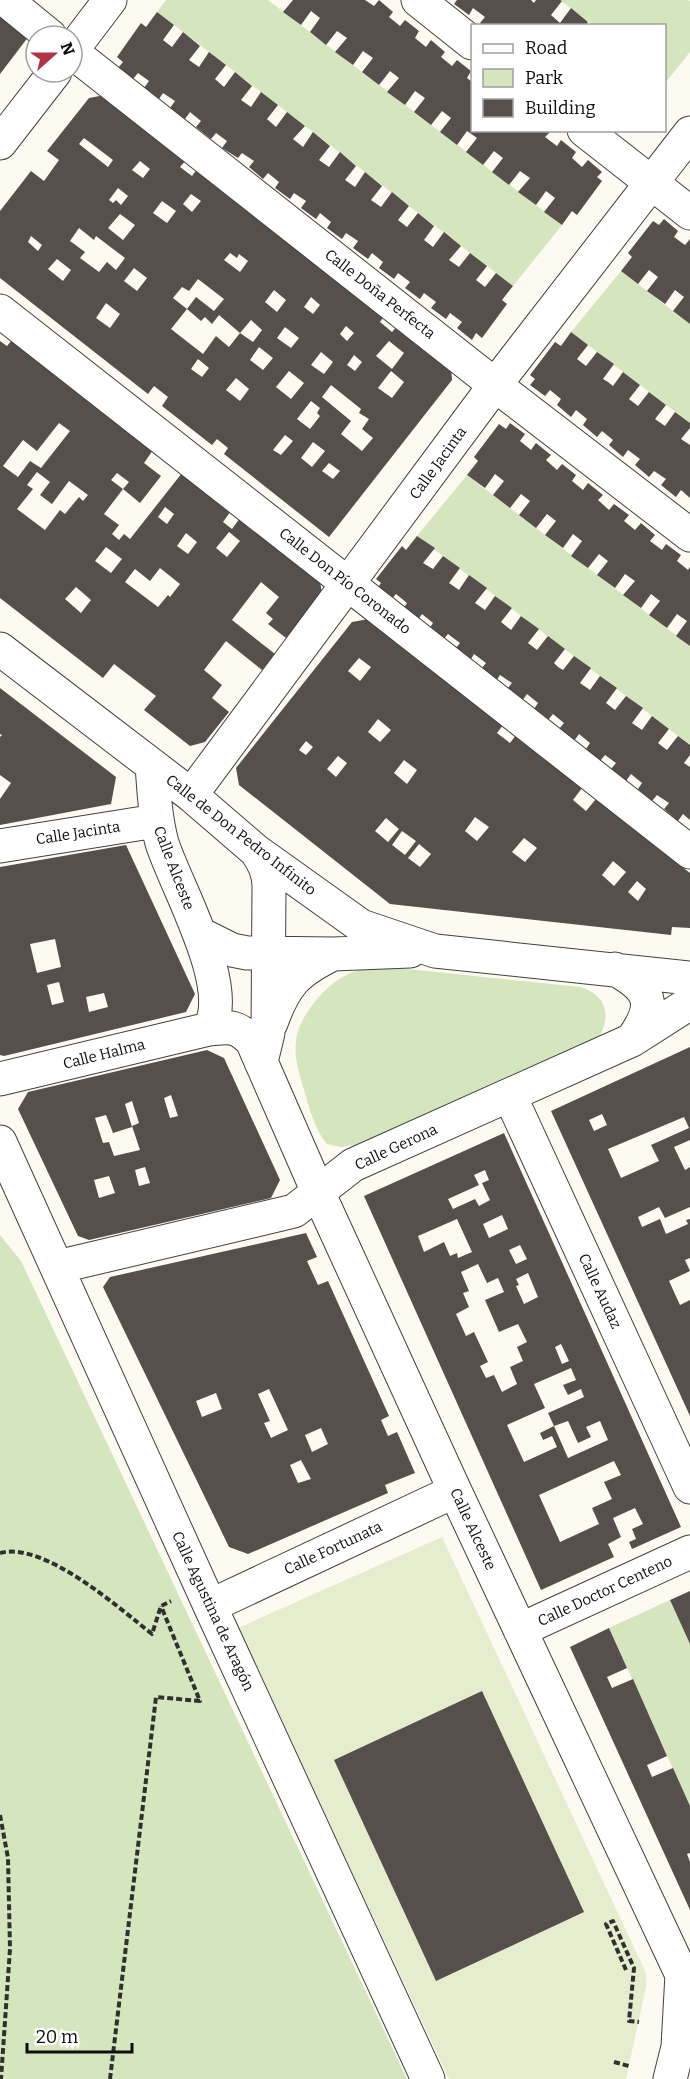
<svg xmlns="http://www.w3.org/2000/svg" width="690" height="2079" font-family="Bitter,serif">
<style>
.green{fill:#d5e5bd}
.pitch{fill:#e5edce}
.building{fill:#564f4c;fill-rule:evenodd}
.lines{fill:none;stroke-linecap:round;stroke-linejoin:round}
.minor-casing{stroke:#414141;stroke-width:35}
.path{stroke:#303030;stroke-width:4;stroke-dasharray:6 3;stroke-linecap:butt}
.minor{stroke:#fff;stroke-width:33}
.labels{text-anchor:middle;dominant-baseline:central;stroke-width:6;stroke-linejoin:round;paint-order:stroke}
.street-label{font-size:15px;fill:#0e0e0e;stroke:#fff}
</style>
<rect width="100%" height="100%" fill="#fdfaf1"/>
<!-- green -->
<path class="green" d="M166,0H268L562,225L513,286L157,12Z
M560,0H688L690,1V52L666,82L664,81V26L593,25Z
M621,271L690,324V423L571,332Z
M467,475L690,646V745L417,536Z
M398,968L580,987C612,997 610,1021 595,1045L355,1145L341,1147L327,1144C314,1128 310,1110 304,1090C299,1073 294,1058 296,1040C299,1015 329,980 353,972C367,967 383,969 398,968Z
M0,1235L21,1261L407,2079H0Z
M670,1600L690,1644V1806L609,1628Z"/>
<!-- pitch -->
<path class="pitch" d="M442,1537L646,1973V1987L626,2079H449L238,1628Z"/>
<!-- building -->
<path class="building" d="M293,0H365L374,6L379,0L393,12L389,17L400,26L405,20L419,31L415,38L426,47L431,40L445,52L441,57L452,66L457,60L471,71L467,78L472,82V130H548L550,132L545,137L557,146L561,140L576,152L572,158L582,167L588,160L602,172L597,177L602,181L577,215L572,211L562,225L544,212L555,198L546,191L536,205L518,192L530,178L520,171L509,185L492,172L503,158L494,151L483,165L466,152L477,138L467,131L457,145L440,132L451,118L442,111L431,125L414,112L425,98L415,91L405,105L387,92L399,78L390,71L379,85L362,72L373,58L363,51L353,65L335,52L347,38L337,31L326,45L310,32L320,18L311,11L301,25L283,12Z
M457,0H531L534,3L536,0H560L562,1L551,15L560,23L571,8L588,22L585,26H483L480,23L485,17L473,8L469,15L454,4Z
M157,12L174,25L163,40L172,47L183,32L200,46L189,60L199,67L209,52L226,65L215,79L224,87L235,72L252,86L241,100L251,107L261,92L278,105L267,119L276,127L287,112L305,126L293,139L303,147L313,132L330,146L319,160L329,167L340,152L356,166L345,180L355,187L365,172L382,186L371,200L381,207L392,192L409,206L398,220L407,227L418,213L434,226L424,240L433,247L444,232L461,246L449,260L459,267L470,253L487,266L476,280L485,287L496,273L513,286L502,300L507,304L482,338L476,333L472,340L457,328L462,322L450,313L446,319L431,308L436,302L424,293L420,299L405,288L410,282L398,273L394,279L379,268L383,262L372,253L368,259L353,248L358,241L346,233L342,239L327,228L331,222L320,213L316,219L301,208L306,201L294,193L290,199L275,188L279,182L268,173L263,179L249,167L254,161L242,153L238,158L222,148L227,141L216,133L211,139L196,127L201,121L190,112L185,119L170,108L175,101L163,93L159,99L144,88L149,81L138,73L133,79L118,68L123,62L117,57L141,23L146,27Z
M0,14L29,36L0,74Z
M105,95L187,159L180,167L192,176L198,168L385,315L380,322L392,332L398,325L451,367L452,380L329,537L224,454L228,448L217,439L212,445L162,406L168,397L154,386L148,394L0,278V211L31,171L44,181L59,160L47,151L89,98ZM84,138L113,160L108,167L79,144ZM140,161L150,169L143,178L132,170ZM118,188L128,196L121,205L116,200L113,203L109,200ZM191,194L201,201L192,212L183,204ZM162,201L176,211L167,223L153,213ZM120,214L135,225L123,240L108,228ZM79,228L94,240L96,236L125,258L116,270L107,262L99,272L80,258L85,252L70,241ZM31,236L42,245L38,251L28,242ZM230,253L237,258L239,254L248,261L240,272L224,260ZM57,259L71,270L63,281L48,269ZM134,268L147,278L137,291L124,281ZM198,279L224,299L214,311L196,297L187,309L173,298L182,287L189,291ZM274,290L286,300L277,312L265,302ZM311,297L320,305L313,314L304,307ZM106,303L120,314L110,328L96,318ZM187,309L201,321L205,317L212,324L219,315L240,333L251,320L262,330L253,342L240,333L229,347L216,336L203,354L171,329ZM346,326L354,333L347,341L340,334ZM285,327L299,338L291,348L277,338ZM389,341L404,353L392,369L376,356ZM259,347L273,358L263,370L250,360ZM321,352L333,362L324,374L311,365ZM354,355L362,362L355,371L347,365ZM198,359L209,368L202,377L191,369ZM289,371L304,383L291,399L276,387ZM391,371L404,382L392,398L378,388ZM236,378L249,389L240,401L226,390ZM331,385L361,409L359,413L369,419L362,429L373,438L362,451L341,434L351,421L322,397ZM311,401L320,408L317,413L320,416L310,429L297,419ZM285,435L293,441L281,455L273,450ZM313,442L325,451L312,467L301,458ZM329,463L340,471L333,479L322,471Z
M664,219L678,231L674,237L685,245L690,239V324L673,311L684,297L675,290L665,304L647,291L658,277L649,270L638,284L621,271L632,257L628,253L653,221L659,225Z
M571,332L588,345L577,359L586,366L597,352L614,364L603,379L608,382L613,386L623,372L640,385L629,399L638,406L649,392L666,405L655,419L665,426L675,412L690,423V428L681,439L690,445V498L681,490L676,497L661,485L666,479L654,471L649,477L635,465L640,459L628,450L623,457L609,445L613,440L602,431L597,437L583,425L587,419L576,410L571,417L557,405L561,399L550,390L545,396L530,385L535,379L530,375L555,342L561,346Z
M12,340L153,450L144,463L161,476L140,503L123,489L129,482L117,473L111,480L123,489L104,514L119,525L112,534L119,540L124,534L130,539L182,473L231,511L223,522L232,529L240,518L320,581L322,594L286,638L268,624L273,619L266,613L279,597L261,582L232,620L275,654L262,670L226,641L204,670L222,685L212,698L229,712L205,742L190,746L144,710L156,696L114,664L103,678L0,598V341L7,346ZM59,423L70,431L41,468L30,461L18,477L3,466L23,440L37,451ZM37,472L50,482L40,495L52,504L69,481L88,495L83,501L79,497L65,514L60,510L45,530L17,509L33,489L27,485ZM165,507L174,514L167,524L158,517ZM229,532L240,541L227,557L216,548ZM186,533L197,542L188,554L177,546ZM106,547L122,559L111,573L95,561ZM160,568L180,584L170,597L168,595L158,607L125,582L135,569L150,581ZM76,587L91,600L81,613L65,599Z
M510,423L525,434L520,441L531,450L536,443L551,455L546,460L557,470L562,464L576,475L572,481L583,490L588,483L603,495L598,500L609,510L614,504L629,515L624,521L635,530L641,523L655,535L650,541L662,550L666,544L681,555L677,561L688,570L690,567V646L676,636L687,621L677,614L667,628L649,615L660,601L651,594L641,608L623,595L635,581L625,574L615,588L597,575L608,561L599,554L588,568L571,556L582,541L573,534L563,548L545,535L556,521L547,514L536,528L519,515L530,501L521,494L510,508L493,495L504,481L495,474L485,488L467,475L478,461L474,457L499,424L506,429Z
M417,536L435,548L423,563L433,569L443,556L460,568L449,583L459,590L469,575L487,588L475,603L485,610L495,596L512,608L501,622L511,630L521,616L539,629L528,643L537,650L548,636L565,649L554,663L558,667L563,670L574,656L591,668L580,683L590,690L600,676L617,688L606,703L615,710L626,696L643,708L632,723L642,730L652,716L669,729L658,743L663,747L667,750L678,736L690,745V755L684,763L690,767V820L683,814L678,821L664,809L669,803L657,795L652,801L638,789L642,783L631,774L626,781L611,769L616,763L605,755L600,761L586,749L590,743L579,734L574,741L559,729L564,723L553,714L548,720L534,709L538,703L527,694L522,701L507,689L512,683L500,675L496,681L481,669L486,663L474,654L470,661L455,649L460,643L448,634L443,640L429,629L433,623L422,614L417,621L403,609L407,603L396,594L391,600L377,589L381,583L376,579L402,546L406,550Z
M369,619L503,725L497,733L510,743L516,735L582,788L573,800L586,811L596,799L690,873V928L672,927L671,935L390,904L239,785L236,768L352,622ZM359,658L371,667L360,681L348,671ZM378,719L391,730L380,742L368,732ZM306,741L313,747L306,755L299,750ZM338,756L347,763L336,777L327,769ZM404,760L417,770L407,784L394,773ZM475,817L489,827L477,841L465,831ZM386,818L399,829L388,842L375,831ZM402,831L416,841L405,855L392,845ZM524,838L537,848L525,862L512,852ZM419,844L431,854L420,867L408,858ZM613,861L626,872L614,886L602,875ZM637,881L646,889L638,901L628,892Z
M0,688L116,777L111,804L0,825V799L11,783L0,775V737L2,735L0,734Z
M126,845L195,994L186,1012L4,1056L0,1055V867ZM55,939L61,967L37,973L30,944ZM59,982L64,1002L52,1005L47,985ZM104,993L108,1007L89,1012L86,997Z
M690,1047V1140L674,1147L685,1170L690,1167V1207L665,1218L659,1207L638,1217L642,1227L660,1219L666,1234L688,1224L686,1220L690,1219V1258L685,1260L690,1271L669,1281L680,1305L690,1300V1416L551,1111ZM602,1114L607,1125L594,1131L589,1120ZM684,1117L689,1128L651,1145L659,1161L621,1178L608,1149Z
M207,1050L224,1058L280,1180L271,1198L89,1240L78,1236L18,1109L28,1092ZM171,1095L178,1116L170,1118L164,1098ZM132,1101L139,1123L132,1126L140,1150L114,1156L109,1142L103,1143L95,1118L106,1115L113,1133L132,1127L125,1104ZM145,1167L150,1183L139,1186L135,1170ZM109,1176L115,1193L99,1198L94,1180Z
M504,1133L681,1527L632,1549L629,1542L636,1539L632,1529L643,1524L635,1508L613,1518L621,1537L608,1544L614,1557L541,1590L364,1196ZM485,1170L489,1180L482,1183L490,1200L479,1206L475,1199L453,1209L448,1199L479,1185L474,1175ZM502,1215L508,1229L489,1238L483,1224ZM457,1219L472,1252L458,1258L457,1253L450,1256L444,1242L424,1252L418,1236ZM520,1245L527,1259L516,1264L509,1250ZM478,1264L487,1283L498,1278L504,1292L485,1300L499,1332L518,1324L527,1342L517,1347L523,1361L510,1367L517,1384L502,1392L494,1375L486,1378L480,1366L488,1362L474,1332L466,1336L456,1314L469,1307L463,1293L469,1291L461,1272ZM528,1273L538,1297L524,1304L516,1286L519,1285L516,1279ZM561,1344L569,1361L562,1364L555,1347ZM571,1368L576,1380L563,1385L568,1395L581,1389L584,1397L548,1413L554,1426L568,1421L578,1443L591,1437L586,1427L600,1421L608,1440L568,1458L554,1426L540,1433L543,1440L552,1436L557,1447L524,1462L507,1425L545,1408L534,1384ZM614,1461L621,1475L604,1482L612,1499L592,1508L599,1524L560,1542L539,1495Z
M306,1233L317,1257L307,1261L318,1285L328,1281L389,1416L381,1420L388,1436L397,1432L415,1473L385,1485L388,1493L248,1554L229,1547L103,1287L110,1277ZM269,1389L288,1430L271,1438L264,1423L270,1421L258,1394ZM216,1393L222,1409L202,1417L196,1401ZM321,1428L328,1444L312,1452L305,1435ZM301,1460L311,1479L298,1483L290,1465Z
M690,1591V1644L670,1600Z
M609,1628L627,1668L607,1677L612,1688L633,1679L667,1756L647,1765L652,1777L673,1768L690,1806V1853L687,1854L690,1862V1910L570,1647Z
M482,1691L584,1912L436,1981L334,1760Z"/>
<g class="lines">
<!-- minor casing -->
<g class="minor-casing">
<path id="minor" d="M6,0L50,36
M418,0L472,43
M72,50L110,0
M72,52L495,385L690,535
M584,130L690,213
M0,143L55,72
M0,311L690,852
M0,649L191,795L256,851L361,926L435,951L690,978
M152,765C154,791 155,817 162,843C176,887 235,987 209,1029
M191,795L495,385L690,133
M0,846L156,821
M256,851C264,862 269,872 269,886L268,1033L261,1062
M200,934L232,950L247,953L333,954L410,951
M615,969C652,990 657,1004 632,1040
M271,1023C285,984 296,972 333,954
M0,1079L209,1029C230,1027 236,1025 252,1041L318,1192L455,1491L690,1992
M510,1096L690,1487
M0,1142L210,1606L428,2079
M57,1267L294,1211L353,1165L632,1040L690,1003
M210,1606L455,1491
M520,1630L690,1552
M670,2079L678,2047L682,1974"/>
</g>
<!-- path -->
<path class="path" d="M0,1553C44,1541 119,1608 152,1634L161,1606L171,1601
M0,1815L8,1858L10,1949L1,2079
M626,1970L606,1924L613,1921L634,1968L629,2021L639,2022
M614,2062L629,2066
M110,2079L156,1697L200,1701L161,1606"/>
<!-- minor -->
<use href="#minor" class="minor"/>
</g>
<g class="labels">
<!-- street labels -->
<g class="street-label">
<text transform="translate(380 294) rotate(38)">Calle Doña Perfecta</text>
<text transform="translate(438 463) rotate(-54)">Calle Jacinta</text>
<text transform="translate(345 581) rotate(38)">Calle Don Pío Coronado</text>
<text transform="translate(78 833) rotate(-9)">Calle Jacinta</text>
<text transform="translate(241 835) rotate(38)">Calle de Don Pedro Infinito</text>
<text transform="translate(174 868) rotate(69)">Calle Alceste</text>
<text transform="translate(104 1054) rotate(-14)">Calle Halma</text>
<text transform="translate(396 1147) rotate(-25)">Calle Gerona</text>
<text transform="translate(600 1291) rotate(65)">Calle Audaz</text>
<text transform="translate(473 1529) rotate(65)">Calle Alceste</text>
<text transform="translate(333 1548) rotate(-25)">Calle Fortunata</text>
<text transform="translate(605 1591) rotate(-25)">Calle Doctor Centeno</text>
<text transform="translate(213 1611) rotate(65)">Calle Agustina de Aragón</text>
</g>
</g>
<!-- legend -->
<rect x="471" y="24" width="195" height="108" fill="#ffffff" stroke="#9f9f9f" stroke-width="1.5"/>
<rect x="483" y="44" width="30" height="9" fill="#ffffff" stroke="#9f9f9f" stroke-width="1.5"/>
<text x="525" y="54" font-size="18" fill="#0e0e0e">Road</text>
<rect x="483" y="69" width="30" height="18" fill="#d5e5bd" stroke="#9f9f9f" stroke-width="1.5"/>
<text x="525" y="84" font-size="18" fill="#0e0e0e">Park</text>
<rect x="483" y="99" width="30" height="18" fill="#564f4c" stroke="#9f9f9f" stroke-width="1.5"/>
<text x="525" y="114" font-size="18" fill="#0e0e0e">Building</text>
<!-- north arrow -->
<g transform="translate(54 54) rotate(69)"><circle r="28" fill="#ffffff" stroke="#9f9f9f" stroke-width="1.5"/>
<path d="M0-4.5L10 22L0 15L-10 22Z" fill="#b03445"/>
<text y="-9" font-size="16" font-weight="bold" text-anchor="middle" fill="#0e0e0e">N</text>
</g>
<!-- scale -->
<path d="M27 2043v9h105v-9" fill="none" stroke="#0e0e0e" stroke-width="3"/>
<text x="36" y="2043" font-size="18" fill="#0e0e0e" stroke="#ffffff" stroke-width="4.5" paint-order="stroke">20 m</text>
</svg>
